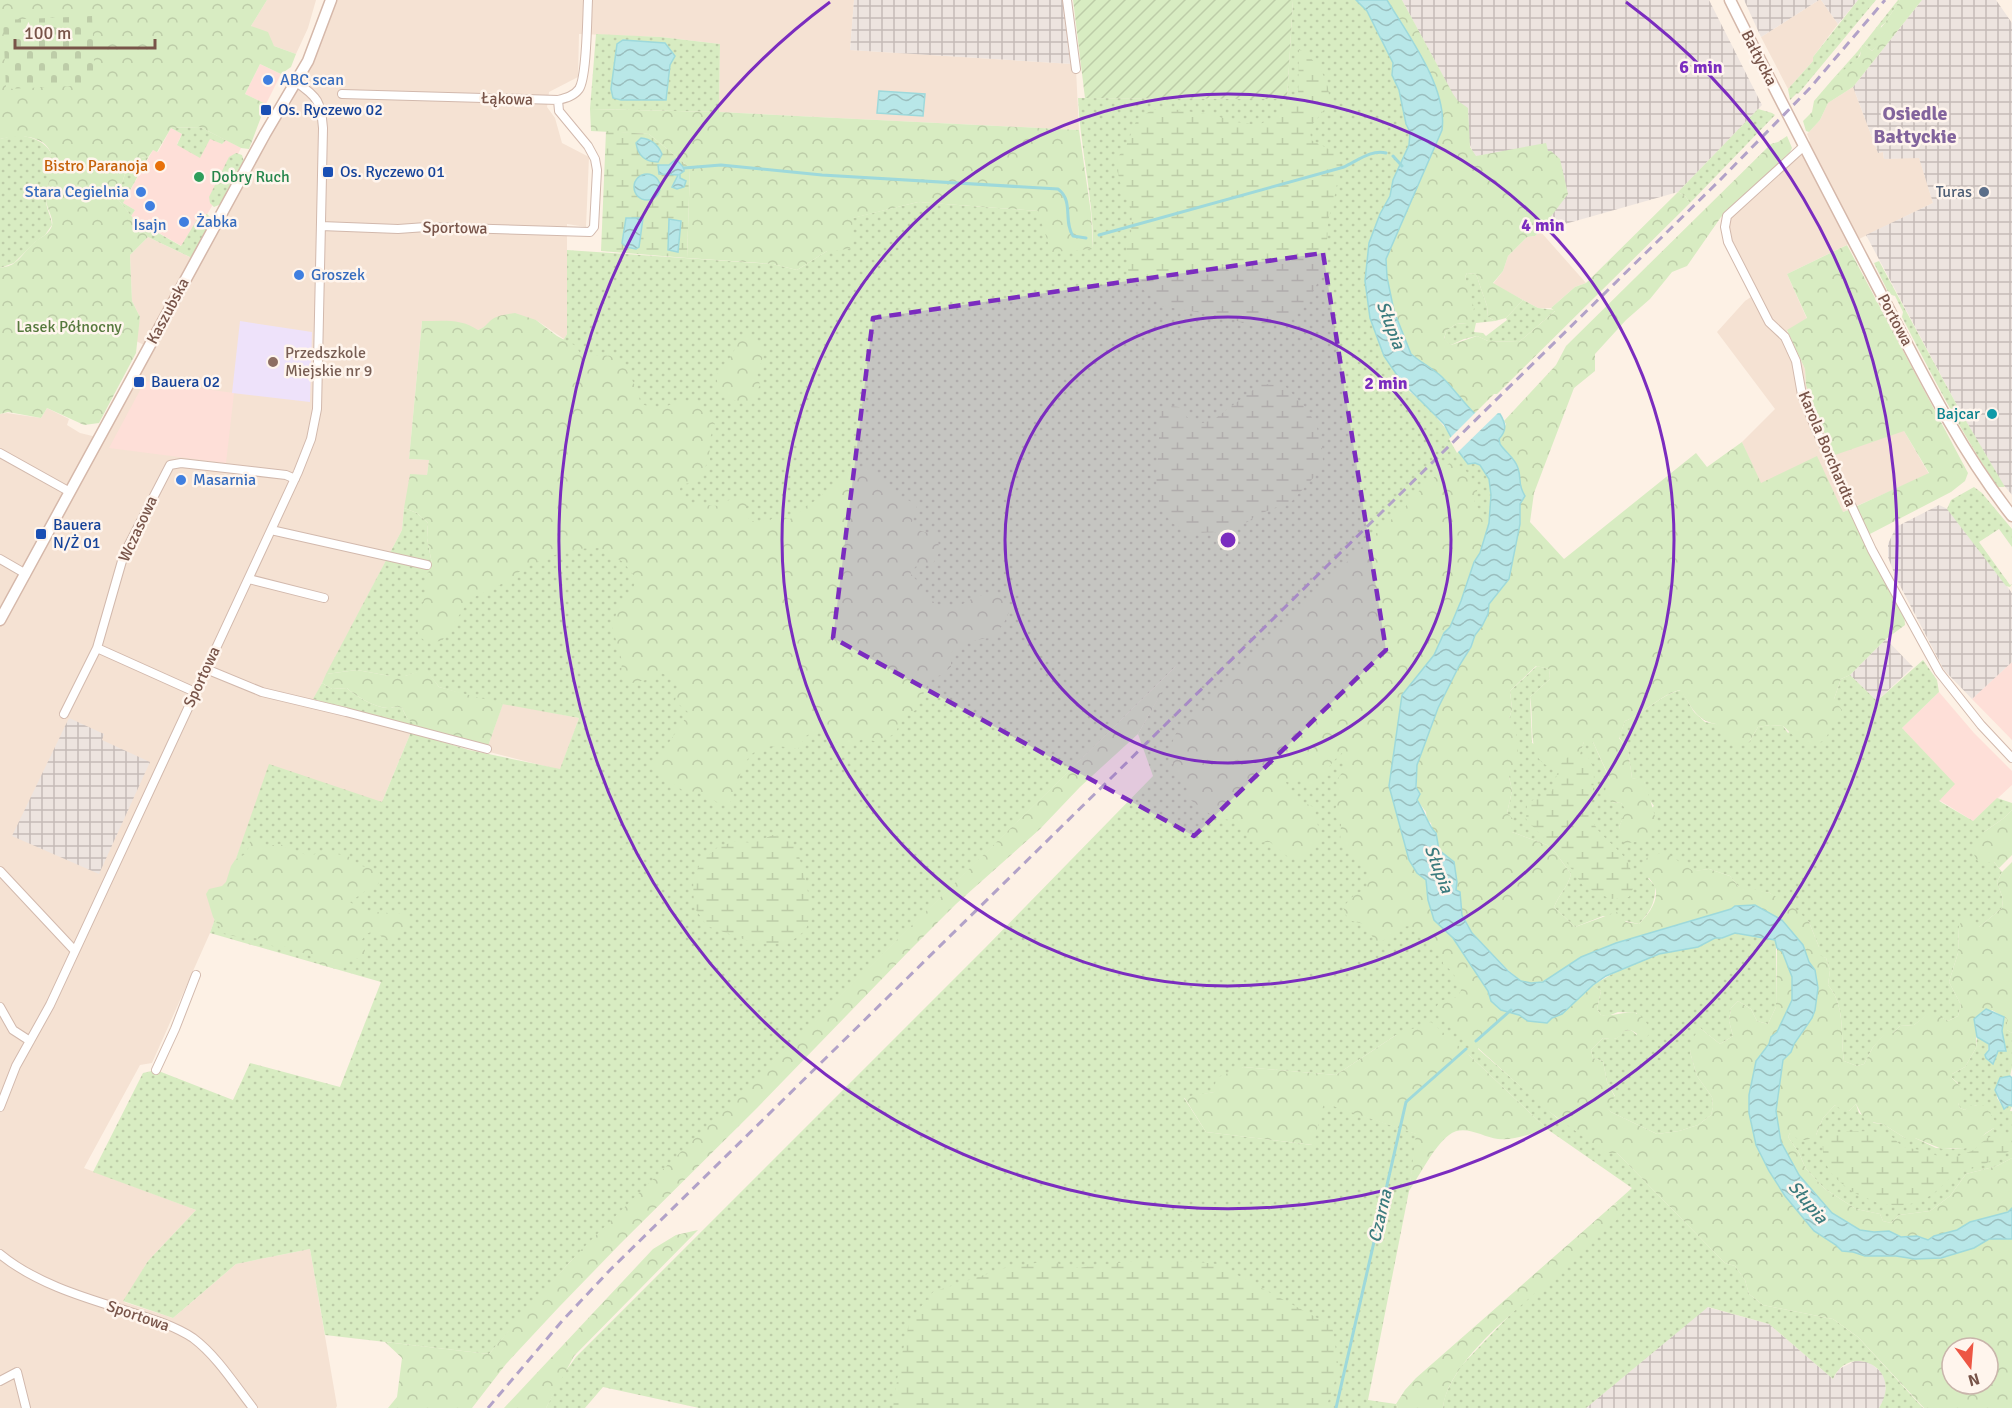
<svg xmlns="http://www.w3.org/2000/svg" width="2012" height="1408" font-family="Signika,sans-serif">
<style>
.residential{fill:#f5e2d3}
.commercial{fill:#fedfd8}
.industrial{fill:url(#industrial-grid)}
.education{fill:#eee2fa}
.grass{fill:url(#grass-dots)}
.forest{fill:url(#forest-crowns);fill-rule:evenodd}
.wetland{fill:url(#wetland-marsh)}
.cemetery{fill:url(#cemetery-stones)}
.garden{fill:url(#garden-furrows)}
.water{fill:url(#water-waves);stroke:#9ed9db;stroke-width:1.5}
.pier{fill:#fdf1e5}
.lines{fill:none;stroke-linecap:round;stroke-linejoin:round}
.stream{stroke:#9ed9db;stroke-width:3}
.minor-casing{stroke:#d2b9ad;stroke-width:10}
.secondary-casing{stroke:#d5b8aa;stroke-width:13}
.minor{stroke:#fff;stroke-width:8}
.secondary{stroke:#fff;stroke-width:10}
.rail{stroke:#b2a2c8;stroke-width:3;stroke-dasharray:9 6;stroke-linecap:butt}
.marked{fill:#7b2cbf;fill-opacity:0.2;stroke:#7b2cbf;stroke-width:4.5;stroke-dasharray:12 8;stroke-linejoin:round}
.ring{fill:none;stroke:#7b2cbf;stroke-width:3}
.shop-dot{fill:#3f7fe0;stroke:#fff5ed;stroke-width:2}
.transit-dot{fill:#1a4fb4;stroke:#fff5ed;stroke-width:2}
.food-dot{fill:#e8710a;stroke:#fff5ed;stroke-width:2}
.leisure-dot{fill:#2e9e5b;stroke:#fff5ed;stroke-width:2}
.service-dot{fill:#5c6f8a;stroke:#fff5ed;stroke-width:2}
.education-dot{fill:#8d6e63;stroke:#fff5ed;stroke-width:2}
.culture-dot{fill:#0f9aa8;stroke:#fff5ed;stroke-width:2}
.labels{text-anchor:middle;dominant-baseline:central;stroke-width:5;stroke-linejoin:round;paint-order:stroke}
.street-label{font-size:16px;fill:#785449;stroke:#fff5ed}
.shop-label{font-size:16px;fill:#366cbe;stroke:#fff5ed;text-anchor:start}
.transit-label{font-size:16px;fill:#164399;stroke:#fff5ed;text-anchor:start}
.food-label{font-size:16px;fill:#c56008;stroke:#fff5ed;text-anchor:end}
.leisure-label{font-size:16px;fill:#27864d;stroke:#fff5ed;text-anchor:start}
.service-label{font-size:16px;fill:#4e5e75;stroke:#fff5ed;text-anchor:end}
.park-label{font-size:16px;fill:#56793d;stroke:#fff5ed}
.education-label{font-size:16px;fill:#785e54;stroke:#fff5ed;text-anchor:start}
.culture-label{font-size:16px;fill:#0d838f;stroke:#fff5ed;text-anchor:end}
.water-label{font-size:18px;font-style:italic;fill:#3b7b7e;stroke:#fff5ed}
.quarter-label{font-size:20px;font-weight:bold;fill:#82649c;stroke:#fff5ed}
.centre{fill:#7b2cbf;stroke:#fff5ed;stroke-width:3}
.ring-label{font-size:18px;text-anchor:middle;font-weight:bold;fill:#7b2cbf;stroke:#fff5ed;stroke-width:5;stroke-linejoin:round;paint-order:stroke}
</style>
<defs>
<pattern id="industrial-grid" width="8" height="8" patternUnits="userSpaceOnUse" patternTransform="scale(1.5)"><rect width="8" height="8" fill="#ede4df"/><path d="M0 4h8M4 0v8" fill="none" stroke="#c5bbb7"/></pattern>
<pattern id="grass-dots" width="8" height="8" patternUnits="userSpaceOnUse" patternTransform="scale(1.5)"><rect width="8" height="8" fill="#d8ecc2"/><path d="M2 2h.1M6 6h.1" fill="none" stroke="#bdcca8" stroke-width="1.8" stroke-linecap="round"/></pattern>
<pattern id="forest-crowns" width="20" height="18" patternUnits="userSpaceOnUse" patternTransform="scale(1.5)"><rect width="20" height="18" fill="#d8ecc2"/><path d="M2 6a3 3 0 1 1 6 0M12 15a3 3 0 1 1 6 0" fill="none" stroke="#bdcca8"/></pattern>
<pattern id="wetland-marsh" width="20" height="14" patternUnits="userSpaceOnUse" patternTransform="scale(1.5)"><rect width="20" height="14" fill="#d8ecc2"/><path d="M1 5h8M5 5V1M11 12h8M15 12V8" fill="none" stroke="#bdcca8"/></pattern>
<pattern id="cemetery-stones" width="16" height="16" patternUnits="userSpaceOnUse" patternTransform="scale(1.5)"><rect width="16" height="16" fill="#d8ecc2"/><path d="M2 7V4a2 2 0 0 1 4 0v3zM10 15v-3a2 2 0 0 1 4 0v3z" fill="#bdcca8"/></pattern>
<pattern id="garden-furrows" width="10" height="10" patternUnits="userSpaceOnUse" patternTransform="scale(1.5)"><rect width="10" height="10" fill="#d8ecc2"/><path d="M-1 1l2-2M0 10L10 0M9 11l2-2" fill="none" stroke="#bdcca8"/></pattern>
<pattern id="water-waves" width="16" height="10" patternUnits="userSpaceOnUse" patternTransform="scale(1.5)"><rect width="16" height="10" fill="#b8e7e8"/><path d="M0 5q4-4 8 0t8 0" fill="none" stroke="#9abebe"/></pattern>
</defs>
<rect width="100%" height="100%" fill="#fdf1e5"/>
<!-- residential -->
<path class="residential" d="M267,0H316L308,28L296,54L274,46L251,26Z
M336,0H854L850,50L1073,64L1076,69L1079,130L719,112L720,44L661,37L579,34L578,77L549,92L547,107L555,118L562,143L589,157L586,227L567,224V334L564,339L536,320L487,326L478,330L422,321L409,459L429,460L427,475L404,508L402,530L311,704L487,749L503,703L579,718L560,770L411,732L382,802L241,845L210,933L152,1063L140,1065L84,1168L196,1210L148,1261L124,1302L173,1318L236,1264L310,1249L337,1406L336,1408H0V414L7,413L41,418L47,408L69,419L67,425L80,433L105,439L154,350L136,341L140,317L132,301L130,255L148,237L200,262L270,134L289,107L319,49Z
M1819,0H1821L1838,24L1813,57V61L1788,89L1761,37Z
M1853,87L1878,153L1883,152L1884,159L1919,157L1933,203L1787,274L1807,319L1787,331L1805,369L1806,385L1904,431L1929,474L1843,512L1760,484L1742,442L1775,409L1717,332L1745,301L1757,293L1733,247L1728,224L1730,216L1810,141L1807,134L1820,120L1828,103Z
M1540,231L1586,283L1575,287L1551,308H1538L1493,284L1503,271L1508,256L1527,237L1535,236Z"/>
<!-- commercial -->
<path class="commercial" d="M260,64L281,74L266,104L245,94Z
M171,128L182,134L177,144L200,157L210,138L222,144L226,140L241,148L212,206L187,249L134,219L131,216L135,210L123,203L153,150L158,152Z
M145,381L234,393L226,463L109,448Z
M2012,662V740L1972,699Z
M1939,692L1974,733L2012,771V785L1973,821L1939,800L1954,784L1902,728Z"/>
<!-- industrial -->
<path class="industrial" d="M854,0H1065L1073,64L850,50Z
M1402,0H1709L1762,105L1678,192L1540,231L1534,226L1506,238L1445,80Z
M1744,0H1819L1761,37Z
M1821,0H1858L1838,24Z
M1922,0H1996L2012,23V495L2002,483L1959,409L1866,235L1933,203L1919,158L1884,159L1883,152L1878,153L1853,87Z
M1939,505L1950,510L2012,593V662L1972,699L1944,670L1896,578L1888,557V544L1896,527Z
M1886,639L1913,667L1877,701L1850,675Z
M69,718L104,734L102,740L150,762L99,874L12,836Z
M1707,1307L1769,1324L1833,1379L1839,1369L1855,1361L1869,1362L1881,1372L1885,1378L1886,1394L1883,1401L1879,1408H1586Z"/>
<!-- education -->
<path class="education" d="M240,321L312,332L310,402L232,393Z"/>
<!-- grass -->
<path class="grass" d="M1293,0H1356L1367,11L1393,63L1392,75L1399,90L1406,124L1410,132L1409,145L1393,180L1390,196L1380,214L1369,243L1365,281L1370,318L1384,356L1401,381L1410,392L1425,404L1475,463L1480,465L1489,479L1491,495L1489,523L1434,655L1402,695L1389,786L1426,880L1427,888L1453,938L1488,991L1490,999L1478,1049L1557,1118L1617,1153L1725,1263L1735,1266L1745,1280L1749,1294L1763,1305L1833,1319L1858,1337L1923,1408H1879C1905,1367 1848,1342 1833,1379L1769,1324L1708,1307L1586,1408H1443C1444,1392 1454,1378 1462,1365L1617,1203L1613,1205L1632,1188L1547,1129L1469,1055L1396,1035L1336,1075L1243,1067L1214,1092L1184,1098L1206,1132L1312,1145L1323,1102L1417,1134L1409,1191L1368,1400L1396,1404L1398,1408H699L603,1387L585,1408H546L562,1376L576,1357L986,947L1153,776L1138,734L1176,666L569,1263L489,1354L325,1335L310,1249L236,1264L173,1318L123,1301L148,1261L196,1210L93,1172L143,1073L156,1070L233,1100L250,1063L340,1087L381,982L210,933L269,764L382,802L411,732L469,750L560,769L579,718L486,701L439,687L426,670L405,676H390L357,670L326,674L402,530L404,508L417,513L428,523L427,538L432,564L425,580L456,512L567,334V250L773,264L797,270L827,251L852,218L918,202L1038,211L1093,249C1094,199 1080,148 1078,98L1287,99Z
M1858,0H1876L1798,94L1797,93L1790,100L1788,89L1813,61V57Z
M1898,0H1900L1885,23L1881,26L1879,45L1872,51L1865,45H1862C1862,61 1844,70 1832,80L1857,52Z
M596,34L661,37L720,44L719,112L590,109Z
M1758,109L1772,113L1775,115L1690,203L1685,196L1678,192Z
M200,127L226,140L222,144L210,139L200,158L177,145L182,134L171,128Z
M16,135C38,137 59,147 52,174C50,181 46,188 46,197C45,207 51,215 52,225L45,235L35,242L14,263L0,268V139Z
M236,153L242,155L244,162L221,204L214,207L210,203L209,197L229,157Z
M149,156L123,203L135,210L131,216L117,198L128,165L137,159Z
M207,214L211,218V223L192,258L148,237L134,219L181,246L198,218L200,215Z
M1879,261L1959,409L2005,487H1998L1995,483C1960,430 1931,374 1902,317L1903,312L1895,296L1889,294L1874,263Z
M1467,273L1476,274L1487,306L1488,317L1495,321L1476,323L1474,332L1483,333L1486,336L1507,320L1506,318L1523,300L1538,308L1556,310L1519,342L1488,341L1477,336L1464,339L1451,345L1444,340L1446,331L1456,324L1467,323L1468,291L1465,277Z
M1974,487L1982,493L2012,529V547L1999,529L1979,542L2010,585L2012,584L2010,587L2006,586L1947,509L1951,500Z
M1923,660L1937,680L1939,692L1902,728L1955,784L1939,801L1973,821L1997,798L2012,803V810L2004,818L1984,832V862H1994L2002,872L1997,882L2003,899L2002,908L1979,927L1959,926L1958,953L1949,982L1961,1005L1958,1016L1948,1021L1931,1012L1914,1025L1900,1026L1893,1033H1886L1873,1047L1864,1064L1857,1066L1844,1061C1840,1035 1846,1006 1828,985L1830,970L1826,958L1819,956V947L1809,922L1770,893L1744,889L1738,886L1730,876L1709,869L1648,878L1655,886C1656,902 1650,912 1639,924L1603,916L1575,927L1554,907C1559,894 1568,887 1571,874L1555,852L1547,845L1512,832L1507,813L1512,791L1509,776V719L1512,709L1510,691L1537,666L1549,669L1550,679L1530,697L1532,743L1578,764L1579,753L1584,742H1593L1610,780L1611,802L1621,803L1627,810L1619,827L1622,833L1654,806L1648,798L1644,781L1632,778L1628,750L1619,737L1625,721C1645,713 1660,695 1681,690L1694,712L1705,722L1716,724L1749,742L1758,727L1770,725L1783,726L1788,733L1834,699L1841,679L1850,675L1877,701Z
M322,683L332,689L347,688C355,696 376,708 388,708C394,708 396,705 402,708L407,718L429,732L313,699Z
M1735,933L1776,940V1007L1768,1024L1757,1021L1751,1009L1738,1001L1731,1008L1729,1021L1733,1036L1720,1044L1700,1028L1690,1052L1697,1076L1712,1097L1713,1107L1711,1115L1698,1125L1679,1131L1657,1134L1611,1112L1605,1106L1615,1096L1607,1082L1603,1061L1593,1058L1591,1050L1603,1038C1614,1040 1617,1040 1624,1031L1631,1030L1637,1035V1013L1618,1012L1608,1016L1601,1015L1597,1009L1601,991L1593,985L1623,968L1659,954L1698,947L1715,938H1722Z
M2004,1017L2007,1019V1030L2012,1033V1067L2010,1076L2000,1078L1997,1098L2004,1109L2009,1105L2012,1106L2010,1111H2012V1158L1997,1166L1966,1174L1950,1196L1930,1211L1899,1215L1891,1223L1883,1221L1880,1214L1856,1209L1825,1189L1806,1169L1799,1153L1788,1137L1790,1133L1816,1135L1823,1118L1835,1105L1849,1111L1856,1104L1859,1113L1874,1123L1883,1124L1905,1138H1915L1936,1148L1963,1149L1994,1128C1991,1114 1981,1098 1965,1110L1960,1108L1958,1103V1083L1952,1078V1074L1965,1067L1976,1048L1977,1037L1989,1044L1986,1058L1993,1063L1998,1051H2006L2002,1031Z"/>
<!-- forest -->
<path class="forest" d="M0,0H267L251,26L268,32L274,46L296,54L291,67L281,74L260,64L245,94L266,104L249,149L241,148L200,127L171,128L157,152L153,150L149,156L137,159L128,165L117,198L148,237L130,255L132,301L140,317L136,353L99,423L84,425L47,408L41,418L8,412L0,414V268C4,267 10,266 13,264C22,258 28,247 37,240C42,237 47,235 51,228C56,219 45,208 46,197C46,187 51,179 52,170C57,136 25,133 0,139Z
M1387,0H1402L1453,94L1458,101L1468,108L1470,147L1476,156L1546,143L1548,151H1551L1560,159L1568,194L1540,231L1535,236L1527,237L1508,256L1503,271L1493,283L1523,300L1506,318L1495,321L1488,317L1487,306L1476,274L1467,273L1465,277L1474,308L1472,319L1467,323L1456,324L1446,331L1444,339L1451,345L1477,336L1488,341L1519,342L1555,311L1551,308L1575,287L1586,283L1678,192L1685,196L1690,203L1497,394H1494L1474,414C1463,402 1454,389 1442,377C1432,368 1420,362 1411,354L1394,311L1387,277L1386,259L1442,130L1436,90L1423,60Z
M1900,0H1922L1853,87L1828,103L1820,120L1809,132L1806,131L1803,121L1812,112L1814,101L1832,80L1860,56L1862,45H1865L1872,51C1881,43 1879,41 1878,31L1885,23Z
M590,109L719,112L1079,130L1091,213L1093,249L1051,252L1038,211L918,202L853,218L850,249L827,251L797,270L773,264L687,258L690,168L649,134L591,131Z
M1787,136L1792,148L1790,152L1721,217L1687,266L1672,272L1650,299L1626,320L1595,354V371L1574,388L1534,493L1530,522L1564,559L1696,453L1707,467L1742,442L1761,483L1817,456L1843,512L1851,509L1879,571L1904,612L1905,625L1886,639L1850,675L1841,679L1834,699L1842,710L1824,741L1813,744L1798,740L1783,726L1770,725L1758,727L1749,742L1736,745L1719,731L1716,724C1695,720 1692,706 1680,690C1660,695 1645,713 1625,721L1619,738L1628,750L1632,778L1644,780C1648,796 1654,809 1657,825C1649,838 1640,843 1624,843L1619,827L1626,810L1621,803L1611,802C1603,794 1604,788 1610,779L1593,742H1584C1580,751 1580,762 1573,769C1521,774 1536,731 1530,697L1550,679L1549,669L1536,666L1510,691L1512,709L1509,719L1515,725L1519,761L1509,776L1512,791L1507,813L1513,819L1512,832L1547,845L1555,852L1571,874C1568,887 1559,894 1554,907L1575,927L1617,912L1626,922L1639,924C1648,915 1661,899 1654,885C1651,880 1644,872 1640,865L1648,857L1665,852L1693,871L1709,869L1730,876L1738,886L1770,893L1797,910L1809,922L1819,947V955L1826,958L1830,970L1828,985C1846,1006 1840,1035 1844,1061L1857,1066L1864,1064L1873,1047L1886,1032L1893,1033L1900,1026L1914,1025L1931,1011L1948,1021L1958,1016L1961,1005L1949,982L1958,953L1959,926L1965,914L1979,927L2002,908L2003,899L1997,882L2002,872L2012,862V1033L2007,1030V1019L1992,1010L1974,1019L1976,1029V1048L1965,1067L1952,1074V1078C1960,1086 1967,1091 1958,1103L1960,1108L1965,1110L1969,1106H1985L1997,1124L1994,1128L1986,1133L1970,1147L1963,1149L1951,1148L1942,1149L1915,1138H1905L1883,1124L1865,1121L1856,1104L1849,1111L1842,1110L1835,1105L1823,1118L1816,1135L1807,1140H1799L1790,1133L1788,1137L1799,1153L1806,1169L1825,1189L1856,1209L1880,1214L1883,1221L1891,1223L1899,1215L1930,1211L1950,1196L1966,1174L1997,1166L2012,1158V1208L2008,1212L1970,1222L1957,1230L1934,1236L1928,1240L1917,1236L1901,1237L1889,1231L1874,1232L1860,1230L1832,1213L1799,1175L1781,1142L1776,1111L1783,1060L1791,1052L1794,1044L1812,1018L1815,1010L1818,989L1815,970L1809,962L1803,945L1782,920L1755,905L1735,906L1731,909L1616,943L1581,957L1543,982L1531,983L1521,981L1508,970L1472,933L1462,914L1460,892L1456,890L1457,882L1454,862L1439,850C1438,839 1432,833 1431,823L1427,820L1426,812L1417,800V765L1438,708L1459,666L1471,648L1475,635L1482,626L1488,614L1489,604L1509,579L1520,524V504L1525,496L1519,486L1520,476L1511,456L1500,444L1499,439L1506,424L1504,421L1556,365L1566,346L1771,144L1778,142Z
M1847,245L1968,473L1965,481L1951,492L1868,535L1855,507L1929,473L1904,431L1835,455L1816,415L1806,385L1805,369L1787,330L1807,318L1787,274Z
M515,313L536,320L557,336L576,346L581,355C587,356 606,355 610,356C627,361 637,389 641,404L659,409L677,402H693L715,424L709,441L710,460L694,482L681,485L679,494L689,504L719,506L734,497L749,499L745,511L750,521L766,523L777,515L790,519L820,497L857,466L876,472L899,495L917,505L912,522L921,531L938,536L939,553L932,565L918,564L910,573L920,584L922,595L939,605L959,606L975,597L998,593L1010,610L1003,625L992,638C975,639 964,642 951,653V667L941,675L930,679L916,710L901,718L896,733L879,742L864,739L843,746L816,730L806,736L798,749C743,737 745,765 729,806L718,803L700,791L685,792L672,783L661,779L653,766L689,713L675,701L678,687L671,677L661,673L646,680L632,683L621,674L622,661L612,626L619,606L631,597L636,578L623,562L599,548L575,549L545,558L523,569L506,582L470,599L442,641L426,642L418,635L417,625L426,591L425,580L432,564L427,538L428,523L417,513L404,508L410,474L427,475L429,460L409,459L422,321C442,321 461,318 478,330C485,327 485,326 490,321C496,315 507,314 515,313Z
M748,333L756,339L765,351L757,374L760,385L754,397L746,403C733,402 715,393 717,376C719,368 727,362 731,356C737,347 737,339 748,333Z
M1450,463L1463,467L1478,487L1474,503L1489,523L1480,553L1474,562L1461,601L1450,627L1444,633L1434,655L1402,695L1389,786L1426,880L1434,920L1453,938L1484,986L1491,1001L1501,1010L1519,1015L1528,1021L1552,1018L1562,1014L1593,985L1601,991L1597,1009L1601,1015C1625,1018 1638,1000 1651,1032L1645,1039L1631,1030L1624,1031C1618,1040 1614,1040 1603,1038L1591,1050L1593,1058L1603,1061L1607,1082L1615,1097L1606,1106L1611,1112L1657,1134L1679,1131L1698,1125L1711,1115L1713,1107L1712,1097L1697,1076L1690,1052L1693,1038L1700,1028L1720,1044L1733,1036L1729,1021L1731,1008L1738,1001L1751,1009L1757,1021L1768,1024L1776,1007L1777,948L1782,951L1792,977V1000L1777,1032L1771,1037L1769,1044L1756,1061L1749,1095V1113L1756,1144L1769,1171L1785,1196L1814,1231L1836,1245L1842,1251L1853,1252L1865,1256H1896L1915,1259L1941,1258L1974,1248L1989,1239H2012V1408H1924L1858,1337L1833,1319L1763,1305L1749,1294L1745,1280L1735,1266L1725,1263L1617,1153H1605L1543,1107L1435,1009L1440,1001L1450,998H1458L1461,990C1457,978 1453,971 1443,964V955C1431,947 1423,934 1411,926L1399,927L1392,938L1376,942L1364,924L1348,920L1343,907L1355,894L1367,889V869L1356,856L1340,844L1341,824L1333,814C1338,803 1342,793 1336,781L1346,767L1342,753C1330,763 1323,777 1311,787L1302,780L1286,782C1291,797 1299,801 1314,807L1321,840L1310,847L1303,860L1288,857L1270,842L1254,843L1234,821L1214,817L1189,799L1185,780L1174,769L1170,748L1179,726L1257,652L1367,542L1407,505L1420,490ZM1952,1348H1988V1384H1952Z
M1178,664L1138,734L1080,787L1040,829L956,904L909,951L757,1108L621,1243L559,1307L506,1364L472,1408H388L397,1397L402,1358L385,1342L489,1354L534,1301L582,1249Z
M426,669L439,687L503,704L487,749L417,727L407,718L402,708C395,705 394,708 388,708C376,708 355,696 347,688L332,689L322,683L326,674L357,670L390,676H405Z
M2012,810V855L1999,868L1994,862H1979L1975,858L1973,848L1984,832L2004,818Z
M257,840L268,846L280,844L290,850L311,856L319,852L333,853L350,857L355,863L362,866L379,871L381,878L378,884L368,889L350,902C367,915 388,912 408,914L411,920C408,926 397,942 388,940C384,939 378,934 374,931L366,934L362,940L365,948L364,958L347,959L348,964L337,969L321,965L309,955L280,945L274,947L263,939L233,936L223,933L213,917L206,894L209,889L222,886L226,882L231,866L235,860L247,853L250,841Z
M1431,1022L1469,1055L1547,1129C1531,1133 1515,1141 1498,1139C1482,1137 1464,1123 1449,1135C1434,1146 1420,1175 1409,1191L1416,1134L1324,1103L1313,1145L1206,1132L1184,1097L1214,1092L1216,1078L1243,1067L1336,1075L1396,1035Z
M1621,1204L1625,1209L1622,1215C1597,1238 1572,1260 1547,1283C1515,1311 1447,1364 1443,1408H1398L1396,1404L1405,1390L1416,1378L1613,1205Z
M698,1230L574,1356L546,1408H504L653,1249L676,1235Z"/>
<!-- wetland -->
<path class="wetland" d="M1299,49C1316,59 1335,85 1327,105C1324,112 1314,121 1310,128L1311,140L1335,152L1340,161V176L1328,221L1326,266L1309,300L1284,324L1255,327L1225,317L1162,306L1129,277L1126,249L1131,234L1132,212L1120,182L1115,161L1126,146L1137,119L1152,110L1172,109L1213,115L1236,122L1258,125L1275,117L1290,106L1298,96Z
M606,131L649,134L690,168L687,258L601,251Z
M1261,384L1284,385L1308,410L1317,428L1322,447L1323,462L1315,476L1292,501L1257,515L1246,523L1219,532L1191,533L1172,523L1160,507L1156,479L1159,447V421L1161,411L1169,406L1179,407L1188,418L1203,423L1217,417Z
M1570,755L1587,756C1601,772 1589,798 1591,815C1594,833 1615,844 1625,858C1631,866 1632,876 1635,884L1629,897L1611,899L1584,887L1568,864L1526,819L1527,803L1552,791L1560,764Z
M773,835L788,838L797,848L812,908L806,930L789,943L757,944L707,926L694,907L693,878L701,862L718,847L736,841L752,843Z
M1872,1131L1891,1136L1903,1147L1926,1151L1940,1157L1958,1156L1974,1150L1986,1139L1997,1133L2012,1134V1151C2001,1153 1993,1160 1983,1165C1974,1170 1961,1169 1953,1176C1944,1183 1938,1191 1928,1197C1902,1213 1869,1204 1846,1187C1829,1174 1821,1162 1823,1140L1834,1132Z
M1160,1258L1217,1264L1332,1326L1339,1369L1326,1408H893L899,1367L910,1320L933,1292L1005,1268L1047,1261L1077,1268Z"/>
<!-- cemetery -->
<path class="cemetery" d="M92,16L95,85L6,89L3,20Z"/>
<!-- garden -->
<path class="garden" d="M1073,0H1293L1287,99L1085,98Z"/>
<!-- water -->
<path class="water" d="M1356,0H1387C1408,35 1448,88 1442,130L1386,259L1387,277L1394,311L1411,354C1420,362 1432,368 1442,377C1454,389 1463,402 1474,413L1500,414C1506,424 1507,430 1499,439L1500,444C1505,452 1515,458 1518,468C1522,480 1517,483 1525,496L1520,504V524L1509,579L1489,604L1488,614L1482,626L1475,635L1471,647L1459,666L1438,708L1417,765L1416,787L1420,794L1417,800C1424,810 1429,828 1436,833L1439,850L1454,862L1457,882L1456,890L1460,892L1462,915L1472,933L1508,971L1521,981L1531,983L1543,982L1581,957L1616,943L1731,909L1735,906L1755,905L1782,920L1803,945L1809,962L1815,970L1818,988L1815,1010L1812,1018L1794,1044L1791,1052L1783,1060L1776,1111L1781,1142L1799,1175L1832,1213L1860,1230L1874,1232L1889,1231L1901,1237L1917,1236L1928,1240L1934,1236L1957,1230L1970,1222L2008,1212L2012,1208V1239H1989L1974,1248L1941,1258L1915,1259L1896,1256H1865L1853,1252L1842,1251L1836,1245L1814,1231L1785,1196L1769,1171L1756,1145L1749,1113V1095L1756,1061L1769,1044L1771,1037L1777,1032L1792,1000V977L1782,951L1777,948L1775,940L1735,933L1722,938H1715L1698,947L1659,954L1606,976L1593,985L1562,1014L1552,1018L1547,1023L1528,1021L1519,1015L1501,1010L1491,1001L1488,991L1453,938L1434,920L1428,900L1426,880L1417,873L1409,860L1389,786L1402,695L1434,655L1444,633L1450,627L1461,601L1474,562L1480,553L1489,523L1491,495L1489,479L1480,465L1475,463L1468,464L1459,452L1444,424L1401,381L1384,356L1370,318L1365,281L1369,243L1380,214L1390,196L1393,180L1409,145L1410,132L1406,124L1399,90L1392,75L1393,63L1367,11Z
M623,40L665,43L675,56L670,65L666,100H621L613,98L611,89L617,44Z
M879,91L925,94L923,116L877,113Z
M641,138C652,139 658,145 662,154L658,162C645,162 638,156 636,143Z
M676,159L684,168V171L680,174V178L686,181L684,187L677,189L672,187L678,175L659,174L658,165H669Z
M634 187a13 13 0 1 1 26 0a13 13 0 1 1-26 0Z
M626,218H643L639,247L636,249L626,247L622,243Z
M669,219L681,221L678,252L668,250Z
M1986,1009L2004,1017L2002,1031L2006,1051H1998L1993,1064L1986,1058L1985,1055L1989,1050V1044L1977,1037L1974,1019Z
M2010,1076L2012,1078V1106L2009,1105L2004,1109L1995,1090L2000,1078Z"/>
<!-- pier -->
<path class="pier" d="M1497,410L1500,411L1457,453L1449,439L1476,412Z"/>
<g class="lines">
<!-- stream -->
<path class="stream" d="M1393,156L1402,166
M684,168L721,165L822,175L1058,189C1074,201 1063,221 1073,236L1086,238
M1099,235L1344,167C1357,161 1372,149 1386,153
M1476,1041L1511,1010
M1336,1408L1406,1102L1466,1049"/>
<!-- minor casing -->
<g class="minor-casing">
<path id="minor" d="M1067,0L1076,69
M342,94L558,100C566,98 574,96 579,89C587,77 587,18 588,0
M1804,146L1727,216L1725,227L1728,242L1769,322L1785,337L1796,361L1802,395L1814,425L1872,550L1939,672L1981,725L2012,758
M321,226L398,229L426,227L590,232L594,227L597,170L595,159L588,146L559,111L558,100
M0,453L70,492
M271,530L427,565
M0,559L26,574
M249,579L324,598
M97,648L195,692
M206,669L262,692L346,712L487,749
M64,714L97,648L124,554L170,465L181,463L286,475L295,479
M0,871L75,951
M0,1007L13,1030L30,1041
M156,1070L175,1029L196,975
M0,1107L16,1066L50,1005L298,472L311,439L317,409L323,128C321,102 318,97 296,82
M0,1254C34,1282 79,1296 121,1309C145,1317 172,1324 193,1338C217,1356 235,1385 253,1408
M0,1381L17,1372L26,1408"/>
</g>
<!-- secondary casing -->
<g class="secondary-casing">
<path id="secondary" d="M1730,0C1778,97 1828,192 1878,288C1919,367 1957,446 2012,516
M0,620L265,134L308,61L331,0"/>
</g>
<!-- minor -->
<use href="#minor" class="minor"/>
<!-- secondary -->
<use href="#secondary" class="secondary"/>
<!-- rail -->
<path class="rail" d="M488,1408L562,1321L610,1270L1720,180L1810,88L1885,0"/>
</g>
<!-- marked area -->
<path class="marked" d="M1323,253L1386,650L1194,836L833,638L873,318Z"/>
<!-- distance rings -->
<g class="ring">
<circle cx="1228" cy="540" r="223"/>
<circle cx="1228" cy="540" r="446"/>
<path d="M1626 2A669 669 0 1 1 830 2"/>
</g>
<!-- markers -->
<g class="shop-dot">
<circle cx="268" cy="80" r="6"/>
<circle cx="141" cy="192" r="6"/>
<circle cx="150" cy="206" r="6"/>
<circle cx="184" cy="222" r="6"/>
<circle cx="299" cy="275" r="6"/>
<circle cx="181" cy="480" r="6"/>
</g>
<g class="transit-dot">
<rect x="260" y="104" width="12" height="12" rx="3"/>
<rect x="322" y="166" width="12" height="12" rx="3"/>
<rect x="133" y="376" width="12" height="12" rx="3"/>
<rect x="35" y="528" width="12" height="12" rx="3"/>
</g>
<circle class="food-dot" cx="160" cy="166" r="6"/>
<circle class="leisure-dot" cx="199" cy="177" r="6"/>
<circle class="service-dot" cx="1984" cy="192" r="6"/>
<circle class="education-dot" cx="273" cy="362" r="6"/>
<circle class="culture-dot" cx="1992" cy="414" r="6"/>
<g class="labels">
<!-- street labels -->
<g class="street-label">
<text transform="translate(1759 58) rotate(63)">Bałtycka</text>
<text transform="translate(507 99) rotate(2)">Łąkowa</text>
<text transform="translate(455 228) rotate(1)">Sportowa</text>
<text transform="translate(168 311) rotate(-62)">Kaszubska</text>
<text transform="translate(1895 320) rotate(62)">Portowa</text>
<text transform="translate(1827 449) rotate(67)">Karola Borchardta</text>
<text transform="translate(138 529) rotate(-65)">Wczasowa</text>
<text transform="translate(202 677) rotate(-65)">Sportowa</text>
<text transform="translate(138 1316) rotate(19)">Sportowa</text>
</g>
<!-- shop labels -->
<g class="shop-label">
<text x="280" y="80">ABC scan</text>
<text x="129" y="192" text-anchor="end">Stara Cegielnia</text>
<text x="196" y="222">Żabka</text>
<text x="150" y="225" text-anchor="middle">Isajn</text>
<text x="311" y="275">Groszek</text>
<text x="193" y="480">Masarnia</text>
</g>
<!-- transit labels -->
<g class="transit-label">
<text x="278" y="110">Os. Ryczewo 02</text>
<text x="340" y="172">Os. Ryczewo 01</text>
<text x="151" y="382">Bauera 02</text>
<text x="53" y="525">Bauera<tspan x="53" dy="18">N/Ż 01</tspan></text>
</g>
<!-- food labels -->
<g class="food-label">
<text x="148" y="166">Bistro Paranoja</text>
</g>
<!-- leisure labels -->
<g class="leisure-label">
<text x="211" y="177">Dobry Ruch</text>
</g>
<!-- service labels -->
<g class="service-label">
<text x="1972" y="192">Turas</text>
</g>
<!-- park labels -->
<g class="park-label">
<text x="69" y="327">Lasek Północny</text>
</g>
<!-- education labels -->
<g class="education-label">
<text x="285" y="353">Przedszkole<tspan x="285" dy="18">Miejskie nr 9</tspan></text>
</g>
<!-- culture labels -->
<g class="culture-label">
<text x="1980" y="414">Bajcar</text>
</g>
<!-- water labels -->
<g class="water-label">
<text transform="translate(1391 325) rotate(69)">Słupia</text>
<text transform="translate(1439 869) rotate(69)">Słupia</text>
<text transform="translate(1808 1202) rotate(50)">Słupia</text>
<text transform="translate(1380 1216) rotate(-77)">Czarna</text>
</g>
<!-- quarter labels -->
<g class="quarter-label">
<text x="1915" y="113">Osiedle<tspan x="1915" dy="23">Bałtyckie</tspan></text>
</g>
</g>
<circle cx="1228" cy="540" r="9" class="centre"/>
<g class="ring-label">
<text x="1701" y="73">6 min</text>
<text x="1543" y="231">4 min</text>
<text x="1386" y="389">2 min</text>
</g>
<!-- north arrow -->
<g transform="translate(1970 1366) rotate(164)"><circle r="28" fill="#fff5ed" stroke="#c9b5ab" stroke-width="1.5"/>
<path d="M0-4.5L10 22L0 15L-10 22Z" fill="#ed5644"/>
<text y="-9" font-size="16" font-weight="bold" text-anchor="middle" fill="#785449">N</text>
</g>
<!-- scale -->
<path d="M15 39v9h140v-9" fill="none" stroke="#785449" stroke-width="3"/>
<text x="24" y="39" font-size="18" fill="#785449" stroke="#fff5ed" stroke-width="4.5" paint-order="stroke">100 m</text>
</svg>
